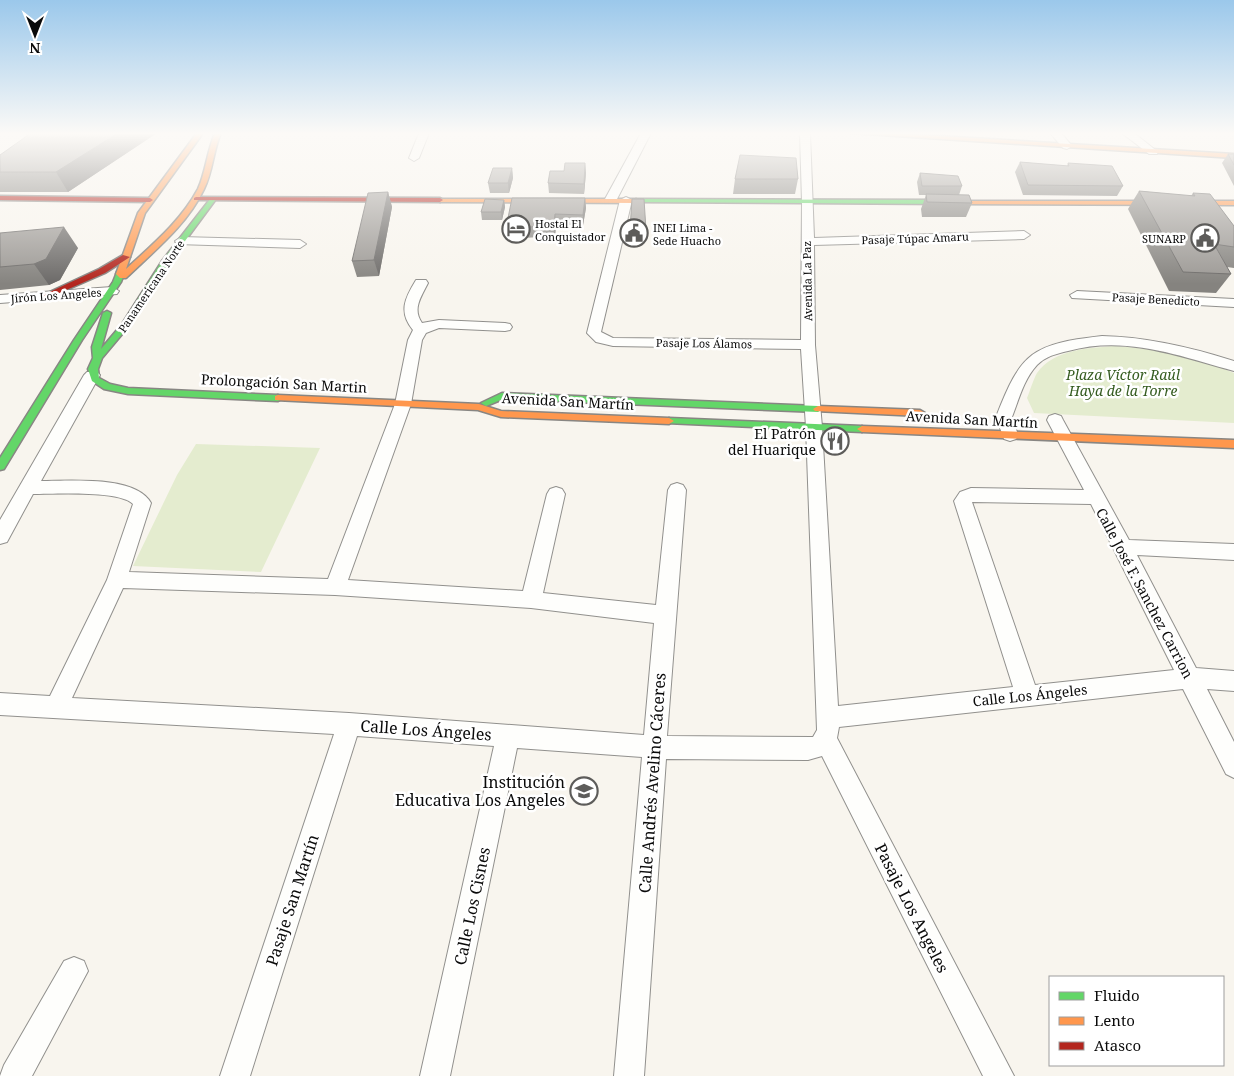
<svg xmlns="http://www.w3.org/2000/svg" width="1234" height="1076" font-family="'Noto Serif',serif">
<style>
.green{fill:#e4eccf}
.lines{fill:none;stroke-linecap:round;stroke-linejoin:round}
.street-casing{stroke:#91908d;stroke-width:2}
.fast-casing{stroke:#888683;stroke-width:3}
.slow-casing{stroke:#888683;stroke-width:3}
.jam-casing{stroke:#888683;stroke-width:3}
.street{fill:#fefefc;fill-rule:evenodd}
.fast{fill:#63d668;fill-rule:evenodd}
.slow{fill:#ff974d;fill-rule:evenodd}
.jam{fill:#b3261e;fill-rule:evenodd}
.wall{fill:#85837f}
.shaded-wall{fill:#6c6a68}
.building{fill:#9b9894;stroke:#6c6a68}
.labels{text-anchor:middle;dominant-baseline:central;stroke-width:5;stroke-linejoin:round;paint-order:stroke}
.far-poi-label{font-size:11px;fill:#0a0a0a;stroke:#fff;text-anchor:start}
.far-street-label{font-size:11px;fill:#0a0a0a;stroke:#fff}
.park-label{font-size:14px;font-style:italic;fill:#355c20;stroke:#fff}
.street-label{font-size:14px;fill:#0a0a0a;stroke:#fff}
.poi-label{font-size:14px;fill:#0a0a0a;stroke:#fff;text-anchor:end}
.near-street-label{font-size:16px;fill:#0a0a0a;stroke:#fff}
.near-poi-label{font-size:16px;fill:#0a0a0a;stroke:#fff;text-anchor:end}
</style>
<rect width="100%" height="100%" fill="#f8f5ee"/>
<!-- green -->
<path class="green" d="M1115,346C1157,349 1195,356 1234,373V423L1034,413L1027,398C1030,391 1033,380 1037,373C1054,349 1089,348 1115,346Z
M196,444L320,448L261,572L133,566L177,475Z"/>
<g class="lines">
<!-- street casing -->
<g class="street-casing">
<path id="street" d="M419,133H429L419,158L414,161L409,158Z
M641,133H651L617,199L615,201H607L605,199Z
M800,133H810L814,238L1024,231L1030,235L1024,239L814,245L815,345L822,427L838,706L1013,687L954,501L960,492L971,488L1084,490L1047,420L1049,416L1055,414L1061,416L1063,420L1129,540L1234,544V560L1137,555L1196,668L1234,671V691L1207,689L1234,742V778L1226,774L1183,689L839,727L837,738L1014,1076H983L822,756L808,760L666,759L644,1076H614L642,757L517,748L450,1076H420L494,746L357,736L250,1076H220L334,734L0,715V693L50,696L107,580L133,504C120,490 53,494 33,494L7,542L0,544V520L84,375L87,372H97L100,375L41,481C69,481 136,475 151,503L129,572L328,579L395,404L408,340L413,330C398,312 405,298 416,280H426L428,283C421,297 412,309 422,323L439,320L505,323L510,324L512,327L510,330L505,331L439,328L426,333L422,340L411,404L348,580L523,591L547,494L550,489L556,487L562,489L565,494L543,593L656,605L668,490L671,485L677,483L683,485L686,490L667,736L813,737L817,730L806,427L801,349L613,346L596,342L587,333L620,200L626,197L632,200L601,332L613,338L801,340L802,202ZM972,502L1091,504L1174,670L1035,685ZM123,588L335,595L531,608L654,623L644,735L349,713L72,698Z
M1050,133H1061L1072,146L1067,149L1063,148Z
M1122,133H1134L1158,152L1157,154H1149Z
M181,237L300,240L306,244L300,248L177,244L175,241Z
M112,287L119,291L117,294L0,303V295Z
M1077,291L1234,299V307L1072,298L1070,295Z
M1102,336C1147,337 1190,347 1234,361V371C1179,356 1126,335 1068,351C1056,354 1046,356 1037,365C1024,379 1019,399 1012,417L1018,435L1016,439L1010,441L1004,439L996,417C1021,352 1032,344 1102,336Z
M74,957L84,961L88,971L32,1076H0L4,1065L64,961Z"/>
</g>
<!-- fast casing -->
<g class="fast-casing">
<path id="fast" d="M211,198L216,199L168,264L128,327L102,358L98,369L99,378L110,384L128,388L278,395L283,398L278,401L128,394L104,389L92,381L88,369L93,358L92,347L103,313L107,311L111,313L101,349L122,324L162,261Z
M636,199L949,200L952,202L949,204L634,202V200Z
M117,272L124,274L121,282L82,340L4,469L0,470V458L74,340L113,282Z
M502,393L818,406L823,409L818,412L503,399L486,406L481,403Z
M669,418L862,426L867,429L862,432L666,423L664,421Z"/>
</g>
<!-- slow casing -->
<g class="slow-casing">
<path id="slow" d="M197,133H203L145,213L126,269C152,245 181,221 198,189C206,172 207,151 215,133H221C213,151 213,171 204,189C187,225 154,251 126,278H120L116,274L138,213Z
M850,133H890L1234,154V158Z
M438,199H636L639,201L636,203L440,202L438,201Z
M947,201H1234V205L949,204L946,202Z
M278,395L479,404L501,411L669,418L674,421L669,424L501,417L478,410L275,400V396Z
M818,406L920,410L925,413L920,416L815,411L813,409Z
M862,426L1234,440V448L862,432L857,429Z"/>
</g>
<!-- jam casing -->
<g class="jam-casing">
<path id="jam" d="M0,196L150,198L153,200L150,202L0,200Z
M196,197L440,198L443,200L440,202L194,200V198Z
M123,255L130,257L105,273L48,298L41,296L99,269Z"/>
</g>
<!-- street -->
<use href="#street" class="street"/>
<!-- fast -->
<use href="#fast" class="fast"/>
<!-- slow -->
<use href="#slow" class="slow"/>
<!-- jam -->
<use href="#jam" class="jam"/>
</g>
<!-- wall -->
<path class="wall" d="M25,133H157L68,192H0V155L27,137Z
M1228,154H1234V186L1222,163Z
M1020,162L1067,166L1068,163L1123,186L1117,196L1023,195L1015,172Z
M585,163L586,173L584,194L549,193L548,183L564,171Z
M512,168L513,178L509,193H490L488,183Z
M920,173L962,186L959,195L972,203L966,217H922L921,209L926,195H919L917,182Z
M735,179H798L795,194H733Z
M1139,191L1191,196L1193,193L1234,226V268L1227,267L1231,274L1216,293L1169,291L1128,209Z
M388,192L392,207L379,276L357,277L352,261Z
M585,198L586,208L583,225H556L555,236L508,239L506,228Z
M504,200L505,207L502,220H482L481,212Z
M630,230H646V239H630Z
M0,233L78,248L60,280L49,285L0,290Z"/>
<!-- shaded-wall -->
<path class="shaded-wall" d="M118,133H157L68,192L56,172Z
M585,163L586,173L584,194V184Z
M512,168L513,178L509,193L508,183Z
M388,192L392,207L379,276L374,260Z
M585,198L586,208L583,225V215Z
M504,200L505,207L502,220L501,212Z
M555,214L556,225L555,236L554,226Z
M64,227L78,248L60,280L49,285L34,264Z"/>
<!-- building -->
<path class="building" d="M31,133H118L56,172H0V155Z
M1228,154H1234V165Z
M740,155L796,158L798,179H735Z
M1020,162L1069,166L1068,163L1112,166L1123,186L1028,185Z
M565,163H585L584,184L548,183L550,171H564Z
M493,168H512L508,183H488Z
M920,173L958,176L962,186H922Z
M1139,191L1195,196L1193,193L1210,194L1234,226V247L1214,244L1231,274L1183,272Z
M388,192L374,260L352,261L368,193Z
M926,194L969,195L972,203L927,202Z
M512,198H585L583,215L555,214L554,226L506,228Z
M485,199L504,200L501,212H481Z
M632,199H644L646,230H630Z
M64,227L46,259L34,264L0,267V233Z"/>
<!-- sky -->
<linearGradient id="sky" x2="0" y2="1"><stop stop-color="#9bc8eb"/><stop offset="0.47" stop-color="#fcfaf7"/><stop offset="1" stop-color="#fcfaf7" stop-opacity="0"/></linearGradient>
<rect width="1234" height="284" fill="url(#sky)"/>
<!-- icons -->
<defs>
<g id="hotel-ring" transform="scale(1.4375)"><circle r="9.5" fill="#fff" stroke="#5d5c5a" stroke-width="1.5"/><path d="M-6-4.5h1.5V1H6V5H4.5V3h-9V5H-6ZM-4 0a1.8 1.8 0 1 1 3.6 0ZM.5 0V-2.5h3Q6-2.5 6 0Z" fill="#5d5c5a"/></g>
<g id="civic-ring" transform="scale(1.4375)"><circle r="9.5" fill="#fff" stroke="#5d5c5a" stroke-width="1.5"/><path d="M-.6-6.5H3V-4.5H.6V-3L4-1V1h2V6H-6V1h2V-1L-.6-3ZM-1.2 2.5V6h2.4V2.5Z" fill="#5d5c5a"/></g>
<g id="restaurant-ring" transform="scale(1.4375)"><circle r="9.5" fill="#fff" stroke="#5d5c5a" stroke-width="1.5"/><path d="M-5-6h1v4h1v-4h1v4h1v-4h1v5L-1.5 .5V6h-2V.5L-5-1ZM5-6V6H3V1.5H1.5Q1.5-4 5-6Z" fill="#5d5c5a"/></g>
<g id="school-ring" transform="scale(1.4375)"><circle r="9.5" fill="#fff" stroke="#5d5c5a" stroke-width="1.5"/><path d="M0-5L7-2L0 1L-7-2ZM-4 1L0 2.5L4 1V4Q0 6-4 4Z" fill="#5d5c5a"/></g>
</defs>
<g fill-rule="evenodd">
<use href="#hotel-ring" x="516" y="229"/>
<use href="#civic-ring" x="634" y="233"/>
<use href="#civic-ring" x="1205" y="238"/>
<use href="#restaurant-ring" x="835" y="441"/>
<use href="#school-ring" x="584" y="791"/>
</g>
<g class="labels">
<!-- far-poi labels -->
<g class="far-poi-label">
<text x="535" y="223">Hostal El<tspan x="535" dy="13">Conquistador</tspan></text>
<text x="653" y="227">INEI Lima -<tspan x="653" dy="13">Sede Huacho</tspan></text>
<text x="1186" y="238" text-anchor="end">SUNARP</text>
</g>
<!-- far-street labels -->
<g class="far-street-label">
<text transform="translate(915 238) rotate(-2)">Pasaje Túpac Amaru</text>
<text transform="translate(807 281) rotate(-91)">Avenida La Paz</text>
<text transform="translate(151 286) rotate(-56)">Panamericana Norte</text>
<text transform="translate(56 295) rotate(-4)">Jirón Los Angeles</text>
<text transform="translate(1156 299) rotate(3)">Pasaje Benedicto</text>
<text transform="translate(704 343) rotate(1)">Pasaje Los Álamos</text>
</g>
<!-- park labels -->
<g class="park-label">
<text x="1123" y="374">Plaza Víctor Raúl<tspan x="1123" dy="16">Haya de la Torre</tspan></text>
</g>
<!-- street labels -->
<g class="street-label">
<text transform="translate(284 383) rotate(3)">Prolongación San Martin</text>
<text transform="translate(568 401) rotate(3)">Avenida San Martín</text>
<text transform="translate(972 419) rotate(3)">Avenida San Martín</text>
<text transform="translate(1145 593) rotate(62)">Calle José F. Sanchez Carrion</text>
<text transform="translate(1030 695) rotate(-6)">Calle Los Ángeles</text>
</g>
<!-- poi labels -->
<g class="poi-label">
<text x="816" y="433">El Patrón<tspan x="816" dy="16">del Huarique</tspan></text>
</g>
<!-- near-street labels -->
<g class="near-street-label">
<text transform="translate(426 730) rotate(4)">Calle Los Ángeles</text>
<text transform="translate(652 783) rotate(-86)">Calle Andrés Avelino Cáceres</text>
<text transform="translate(292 900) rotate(-72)">Pasaje San Martín</text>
<text transform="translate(472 906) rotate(-78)">Calle Los Cisnes</text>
<text transform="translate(912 908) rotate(63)">Pasaje Los Angeles</text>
</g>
<!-- near-poi labels -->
<g class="near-poi-label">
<text x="565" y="782">Institución<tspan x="565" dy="18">Educativa Los Angeles</tspan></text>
</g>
</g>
<!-- legend -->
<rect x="1049" y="976" width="175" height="90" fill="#ffffff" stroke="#9d9d9d"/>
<rect x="1059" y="992" width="25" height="8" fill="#63d668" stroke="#9d9d9d"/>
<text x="1094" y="1001" font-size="15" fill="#0a0a0a">Fluido</text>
<rect x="1059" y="1017" width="25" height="8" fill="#ff974d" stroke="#9d9d9d"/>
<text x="1094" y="1026" font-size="15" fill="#0a0a0a">Lento</text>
<rect x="1059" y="1042" width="25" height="8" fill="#b3261e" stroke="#9d9d9d"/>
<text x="1094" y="1051" font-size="15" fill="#0a0a0a">Atasco</text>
<!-- north arrow -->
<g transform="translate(35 35) rotate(180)" stroke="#ffffff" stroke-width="4" paint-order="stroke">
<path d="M0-4L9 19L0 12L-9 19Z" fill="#0a0a0a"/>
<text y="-8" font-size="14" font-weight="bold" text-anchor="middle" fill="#0a0a0a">N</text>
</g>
</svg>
